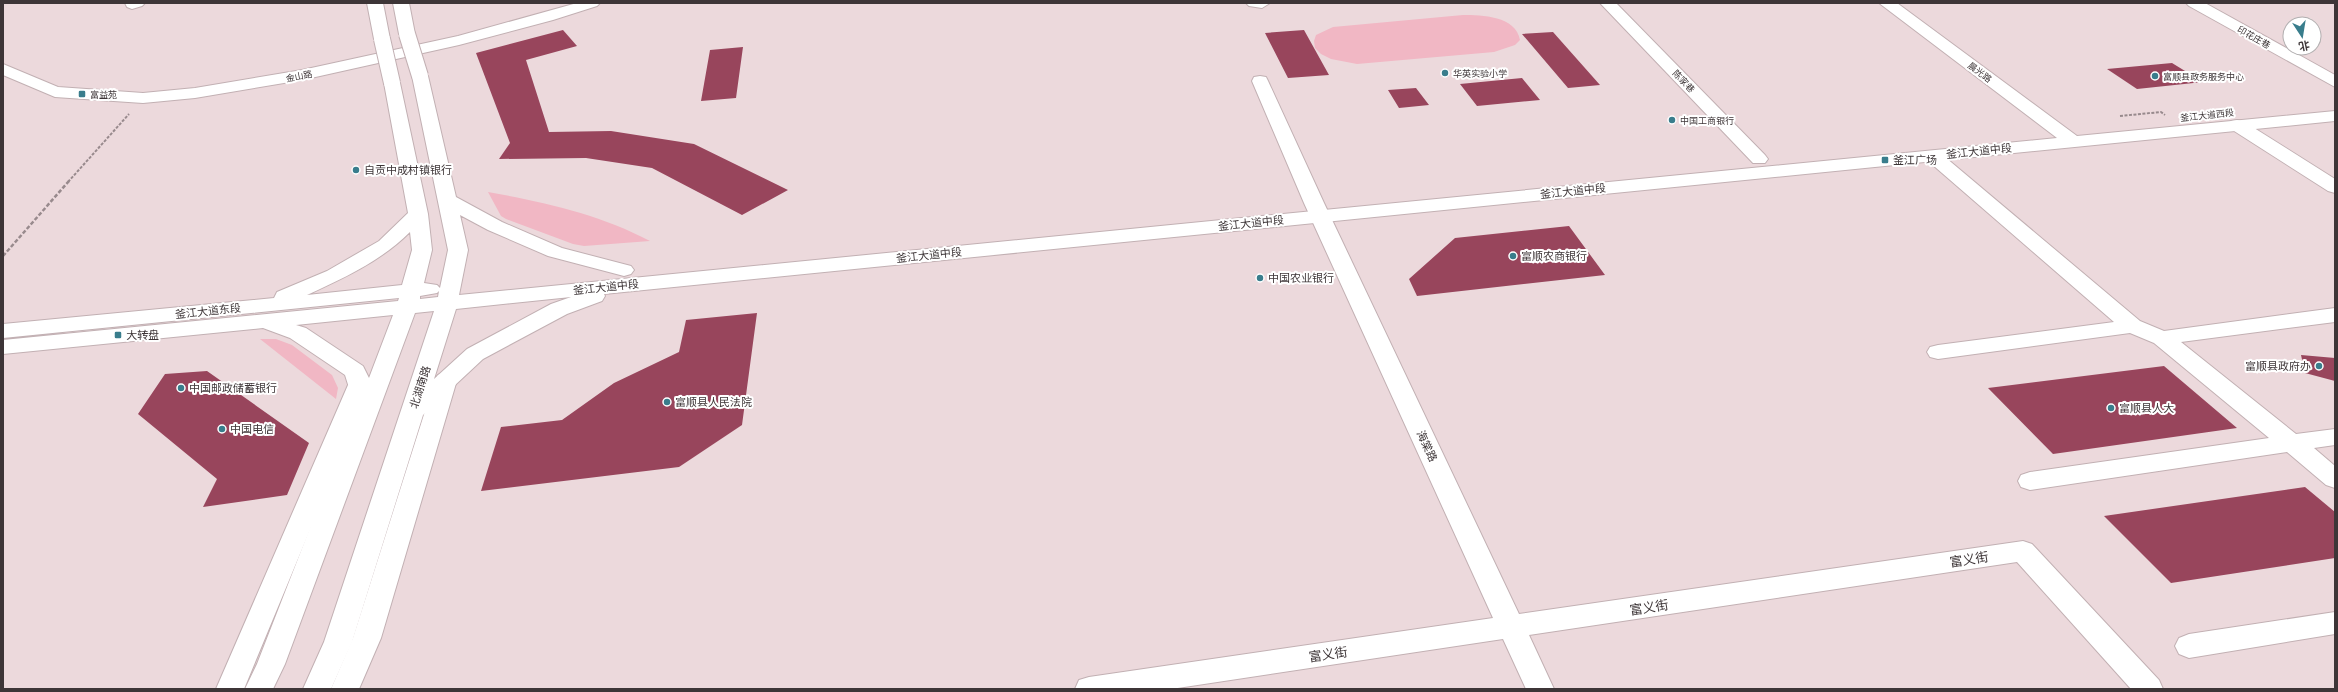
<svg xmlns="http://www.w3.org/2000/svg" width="2338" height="692" font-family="Inter,'Noto Sans SC',sans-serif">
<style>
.green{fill:#f1b7c4}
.building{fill:#98455c}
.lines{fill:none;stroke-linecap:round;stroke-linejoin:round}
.minor-casing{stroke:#c2b0b3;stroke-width:2}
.major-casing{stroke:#c2b0b3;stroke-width:2}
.path-far1{stroke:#988a8d;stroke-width:2;stroke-dasharray:3 1.5;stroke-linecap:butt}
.path{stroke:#988a8d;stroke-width:2.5;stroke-dasharray:4 2;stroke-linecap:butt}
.minor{fill:#fff;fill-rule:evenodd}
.major{fill:#fff;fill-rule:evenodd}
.major-bridge-casing{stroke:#c2b0b3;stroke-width:18;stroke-linecap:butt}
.major-bridge{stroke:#fff;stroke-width:16}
.poi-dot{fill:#397d8c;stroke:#fff;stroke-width:1.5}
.labels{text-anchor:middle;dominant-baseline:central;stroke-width:4;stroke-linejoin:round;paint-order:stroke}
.far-street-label{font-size:9px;fill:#3d3537;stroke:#fff}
.far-poi-label{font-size:9px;fill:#3d3537;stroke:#fff;text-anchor:start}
.street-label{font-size:11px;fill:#3d3537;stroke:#fff}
.poi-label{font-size:11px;fill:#3d3537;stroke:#fff;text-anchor:start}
.near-street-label{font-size:13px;fill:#3d3537;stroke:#fff}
</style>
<rect width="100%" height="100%" fill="#ecd9dc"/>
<!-- green -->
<path class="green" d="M1463,15C1482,15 1516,16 1520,40L1515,45L1494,52L1357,64L1331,59L1321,54L1315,48L1314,41L1316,35L1333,27Z
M488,192C544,202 599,214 650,241L584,246L573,244L506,219L501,216Z
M260,339H276L292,345L332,375L338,388L336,399Z"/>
<!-- building -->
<path class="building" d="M563,30L577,46L526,60L549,132L611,131L694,144L788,190L742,215L652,168L586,158L499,159L510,143L476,53Z
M1304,30L1329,75L1288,78L1265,33Z
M1553,32L1600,85L1568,88L1522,34Z
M743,47L736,98L701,101L710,50Z
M2172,63L2203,82L2137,89L2107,69Z
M1522,78L1540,100L1477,106L1460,84Z
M1416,88L1429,105L1399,108L1388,90Z
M1569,226L1605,275L1417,296L1409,279L1455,238Z
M757,313L742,425L679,467L481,491L501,427L562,420L614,383L679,352L686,320Z
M2301,355L2335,358V381L2305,373Z
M2164,366L2237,428L2053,454L1988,388Z
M207,371L309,443L287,495L203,507L217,479L138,414L165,374Z
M2305,487L2335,512V558L2171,583L2104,516Z"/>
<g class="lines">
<!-- minor casing -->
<g class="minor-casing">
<path id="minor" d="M125,3H145L142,6L132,9L127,7Z
M577,3H600L597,6L553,20L459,45L302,80L195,98L143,103L55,97L3,75V64L58,87L143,93L195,88L302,70L458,36Z
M1246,3H1270L1262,8L1249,6Z
M1600,3H1616L1765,155L1768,159L1765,163H1753Z
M2186,3H2205L2335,75V87L2189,6Z
M1260,76L1266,77L1268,81L1324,203L1519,614L2023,541L2032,544L2159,680L2163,689H2131L2017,562L1529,635L1554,689H1526L1503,639L1171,689H1075L1079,680L1089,677L1493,618L1304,203L1252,81L1254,77Z
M2237,120L2243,121L2335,179V193L2328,191L2231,129L2228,125L2231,121Z
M1933,151L1939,152L2140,321L2164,331L2335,308V322L2181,342L2296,434L2335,429V445L2314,448L2335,466V488L2326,485L2287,452L2030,490L2021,487L2018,481L2021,475L2030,472L2269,438L2154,343L2130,333L1938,359L1930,357L1927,352L1930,347L1938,345L2114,322L1927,160L1924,156L1927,152Z
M446,372L454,375L457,380L381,638L359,689H331L353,638L435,380L438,375Z
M359,377L367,380L370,385L244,689H216L348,385L351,380Z
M2335,612V634L2189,658L2179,654L2175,646L2179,638L2189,634Z"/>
</g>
<!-- major casing -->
<g class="major-casing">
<path id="major" d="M367,3H383L390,39L388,42H376L374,39Z
M393,3H409L415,34L413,37H401L399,34Z
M1879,3H1897L2077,136L2335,111V121L604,294L605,296L602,301L567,314L483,359L423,415L352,642L331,689H303L324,642L434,311L415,313L285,664L273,689H245L257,664L356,410L345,375L290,338L263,328L3,354V340L398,301L399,298L3,338V324L274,298L277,292L327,271L379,241L408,213L384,83L386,79H398L400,83L428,214L432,250L424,283L437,285L440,288L448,250L412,76L414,73H426L428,76L456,197L502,222L562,248L631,266L634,270L631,274L624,276L548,256L488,230L460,215L468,250L459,295L2057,138ZM410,232L412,250L402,285L307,295C344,278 381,261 410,232ZM439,291L438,297L420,299V296L437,293ZM571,297L551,304L467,349L434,379L456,309ZM393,315L369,378L363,366L306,328L296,325Z"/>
</g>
<!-- path-far1 -->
<path class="path-far1" d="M2120,116L2161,112L2165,115
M68,182L129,114"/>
<!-- path -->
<path class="path" d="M3,256L69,181"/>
<!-- minor -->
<use href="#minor" class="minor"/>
<!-- major -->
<use href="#major" class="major"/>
<!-- major-bridge casing -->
<g class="major-bridge-casing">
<path id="major-bridge" d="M407,34L420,76
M382,39L392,83"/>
</g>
<!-- major-bridge -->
<use href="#major-bridge" class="major-bridge"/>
</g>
<!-- markers -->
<g class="poi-dot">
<circle cx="1445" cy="73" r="4"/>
<circle cx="2155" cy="76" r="4"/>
<rect x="78" y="90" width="8" height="8" rx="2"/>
<circle cx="1672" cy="120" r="4"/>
<rect x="1881" y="156" width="8" height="8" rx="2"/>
<circle cx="356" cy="170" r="4"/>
<circle cx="1513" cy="256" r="4"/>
<circle cx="1260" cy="278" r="4"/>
<rect x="114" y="331" width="8" height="8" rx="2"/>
<circle cx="2319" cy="366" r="4"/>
<circle cx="181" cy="388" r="4"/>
<circle cx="667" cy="402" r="4"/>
<circle cx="2111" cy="408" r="4"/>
<circle cx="222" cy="429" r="4"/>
</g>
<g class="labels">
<!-- far-street labels -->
<g class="far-street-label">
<text transform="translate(2254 37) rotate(29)">印花庄巷</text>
<text transform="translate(1980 72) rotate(37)">晨光路</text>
<text transform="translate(299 76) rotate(-11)">金山路</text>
<text transform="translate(1684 81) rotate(46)">陈家巷</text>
<text transform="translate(2207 115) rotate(-6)">釜江大道西段</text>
</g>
<!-- far-poi labels -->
<g class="far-poi-label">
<text x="1453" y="73">华英实验小学</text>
<text x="2163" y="76">富顺县政务服务中心</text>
<text x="90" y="94">富益苑</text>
<text x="1680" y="120">中国工商银行</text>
</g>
<!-- street labels -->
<g class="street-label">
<text transform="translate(1979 151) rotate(-6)">釜江大道中段</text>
<text transform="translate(1573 191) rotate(-6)">釜江大道中段</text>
<text transform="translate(1251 223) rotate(-6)">釜江大道中段</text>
<text transform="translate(929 255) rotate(-6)">釜江大道中段</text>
<text transform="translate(606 287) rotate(-6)">釜江大道中段</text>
<text transform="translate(208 311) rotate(-6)">釜江大道东段</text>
<text transform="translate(420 387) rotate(-72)">北湖南路</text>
<text transform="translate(1427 446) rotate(65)">海棠路</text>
</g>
<!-- poi labels -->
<g class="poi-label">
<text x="1893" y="160">釜江广场</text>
<text x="364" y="170">自贡中成村镇银行</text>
<text x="1521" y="256">富顺农商银行</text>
<text x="1268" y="278">中国农业银行</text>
<text x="126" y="335">大转盘</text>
<text x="2311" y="366" text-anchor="end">富顺县政府办</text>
<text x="189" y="388">中国邮政储蓄银行</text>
<text x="675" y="402">富顺县人民法院</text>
<text x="2119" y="408">富顺县人大</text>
<text x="230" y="429">中国电信</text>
</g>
<!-- near-street labels -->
<g class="near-street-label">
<text transform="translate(1969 559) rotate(-9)">富义街</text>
<text transform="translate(1649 607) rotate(-9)">富义街</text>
<text transform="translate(1328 654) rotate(-8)">富义街</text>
</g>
</g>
<!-- border -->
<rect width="2338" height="692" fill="none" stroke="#3d3537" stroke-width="8"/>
<!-- north arrow -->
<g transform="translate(2302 36) rotate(168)"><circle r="19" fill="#ffffff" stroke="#b1aeaf"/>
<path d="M0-3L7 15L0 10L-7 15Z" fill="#397d8c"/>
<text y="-6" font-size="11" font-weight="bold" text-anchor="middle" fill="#3d3537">北</text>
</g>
</svg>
